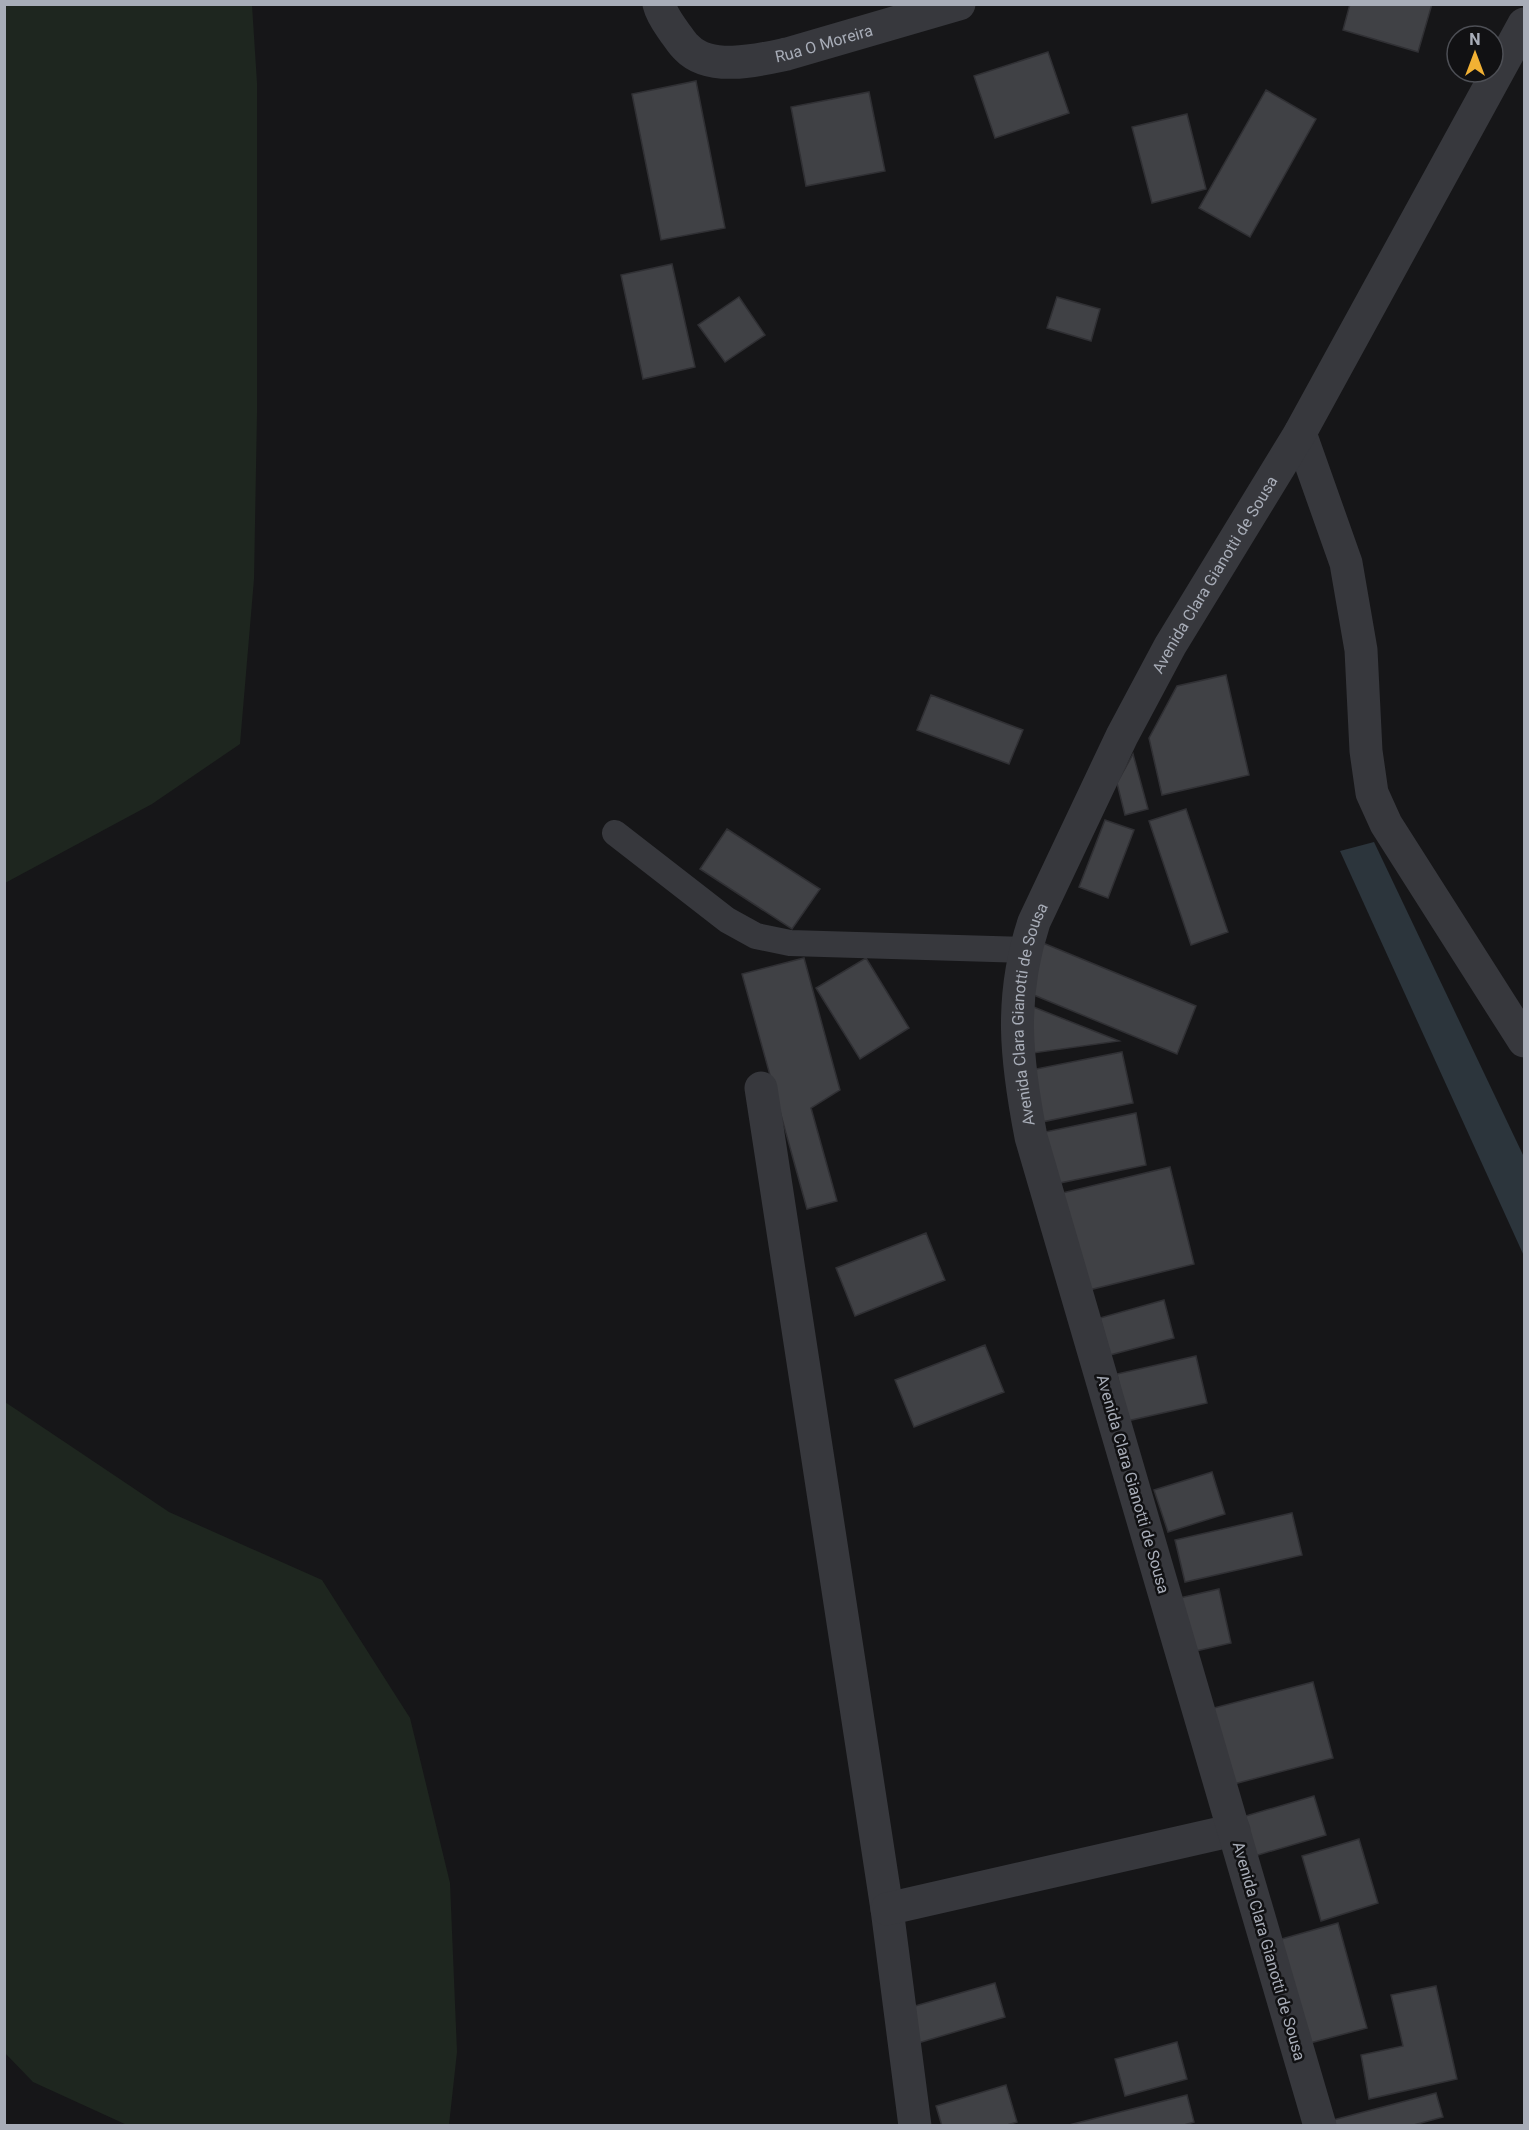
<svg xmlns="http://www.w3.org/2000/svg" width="1529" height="2130" font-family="Roboto,sans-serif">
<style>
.green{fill:#1e261f}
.water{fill:#2c353c}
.building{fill:#404145;stroke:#303034;stroke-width:1.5}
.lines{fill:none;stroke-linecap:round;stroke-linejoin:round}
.lane{stroke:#37383d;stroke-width:26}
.street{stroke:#37383d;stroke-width:33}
.labels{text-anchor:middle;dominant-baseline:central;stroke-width:5;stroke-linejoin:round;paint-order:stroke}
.street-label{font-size:16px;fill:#a8adb8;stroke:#111113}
</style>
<rect width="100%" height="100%" fill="#161618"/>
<!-- green -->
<path class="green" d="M5,4L252,5L257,83V413L254,579L240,744L152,804L5,883Z
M5,1402L169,1512L322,1580L410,1718L450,1883L457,2052L449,2125H127L33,2082L5,2053Z"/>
<!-- water -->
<path class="water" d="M1374,842L1524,1157V1256L1340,851Z"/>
<!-- building -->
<path class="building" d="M1350,4H1432L1418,52L1343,30Z
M1048,52L1069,113L995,138L974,76Z
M696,81L725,228L661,240L632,94Z
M1266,90L1316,119L1250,237L1199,208Z
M869,92L885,171L806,186L791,107Z
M1187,114L1206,189L1152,203L1132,127Z
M672,264L695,367L643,379L621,275Z
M739,297L765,335L725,362L698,325Z
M1057,297L1100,309L1091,341L1047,328Z
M1226,675L1249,775L1162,795L1149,738L1177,686Z
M931,695L1023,730L1009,764L917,730Z
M1133,754L1148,809L1125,815L1117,783Z
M1186,809L1228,932L1191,945L1149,821Z
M1105,820L1134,830L1108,898L1079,887Z
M727,829L820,889L792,929L700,869Z
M1043,943L1196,1006L1177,1054L1024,991Z
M804,958L840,1090L811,1108L837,1201L807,1209L742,974Z
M866,958L909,1028L860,1059L816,988Z
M1026,1004L1119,1041L1033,1053Z
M1122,1052L1133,1103L1042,1122L1031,1070Z
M1136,1113L1146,1165L1055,1184L1045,1132Z
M1170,1167L1194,1264L1085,1291L1058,1194Z
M926,1233L945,1280L855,1316L836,1268Z
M1164,1300L1174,1338L1110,1355L1100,1318Z
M985,1345L1004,1392L914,1427L895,1380Z
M1196,1356L1207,1403L1127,1421L1117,1374Z
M1212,1472L1225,1514L1168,1532L1154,1490Z
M1292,1513L1302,1555L1185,1582L1175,1540Z
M1219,1589L1231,1643L1187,1653L1175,1599Z
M1313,1682L1333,1758L1230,1785L1210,1709Z
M1314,1796L1326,1835L1251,1857L1239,1818Z
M1359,1839L1378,1903L1321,1921L1302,1856Z
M1338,1923L1367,2028L1306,2044L1278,1940Z
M995,1983L1005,2017L918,2043L908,2008Z
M1436,1986L1457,2079L1369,2099L1361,2055L1403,2046L1391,1995Z
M1177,2042L1187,2079L1125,2096L1115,2059Z
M1006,2085L1017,2122L1004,2126H942L936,2106Z
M1436,2093L1443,2117L1410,2126H1330L1329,2121Z
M1187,2095L1194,2122L1181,2126H1065Z"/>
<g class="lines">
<!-- lane -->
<path class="lane" d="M615,833L727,920L756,936L790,943L1025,950"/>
<!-- street -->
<g class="street">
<path id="s1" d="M659,4C662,16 669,24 675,33C679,38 682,44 687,48C710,72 759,60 787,54L959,4"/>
<path d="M1300,433L1346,563L1361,650L1366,751L1372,793L1386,824L1524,1041"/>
<path d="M761,1088L887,1909L915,2126"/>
<path d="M887,1909L1234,1830"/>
<path id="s2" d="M1320,2126L1031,1137C1016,1059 1009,998 1034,922L1122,736L1170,646L1300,433L1524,24"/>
</g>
</g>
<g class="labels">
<!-- street labels -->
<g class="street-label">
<text stroke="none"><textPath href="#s1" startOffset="195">Rua O Moreira</textPath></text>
<text stroke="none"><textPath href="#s2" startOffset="1640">Avenida Clara Gianotti de Sousa</textPath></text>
<text stroke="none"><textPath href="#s2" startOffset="1155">Avenida Clara Gianotti de Sousa</textPath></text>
<text transform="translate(1133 1484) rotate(74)">Avenida Clara Gianotti de Sousa</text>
<text transform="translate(1269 1951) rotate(74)">Avenida Clara Gianotti de Sousa</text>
</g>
</g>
<!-- border -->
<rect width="1529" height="2130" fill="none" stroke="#a8adb8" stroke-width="12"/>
<!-- north arrow -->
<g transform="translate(1475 54)"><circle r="28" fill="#111113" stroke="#4d4f55" stroke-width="1.5"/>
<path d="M0-4.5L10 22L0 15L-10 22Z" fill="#f2b134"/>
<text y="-9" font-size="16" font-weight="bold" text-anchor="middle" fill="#a8adb8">N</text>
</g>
</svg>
